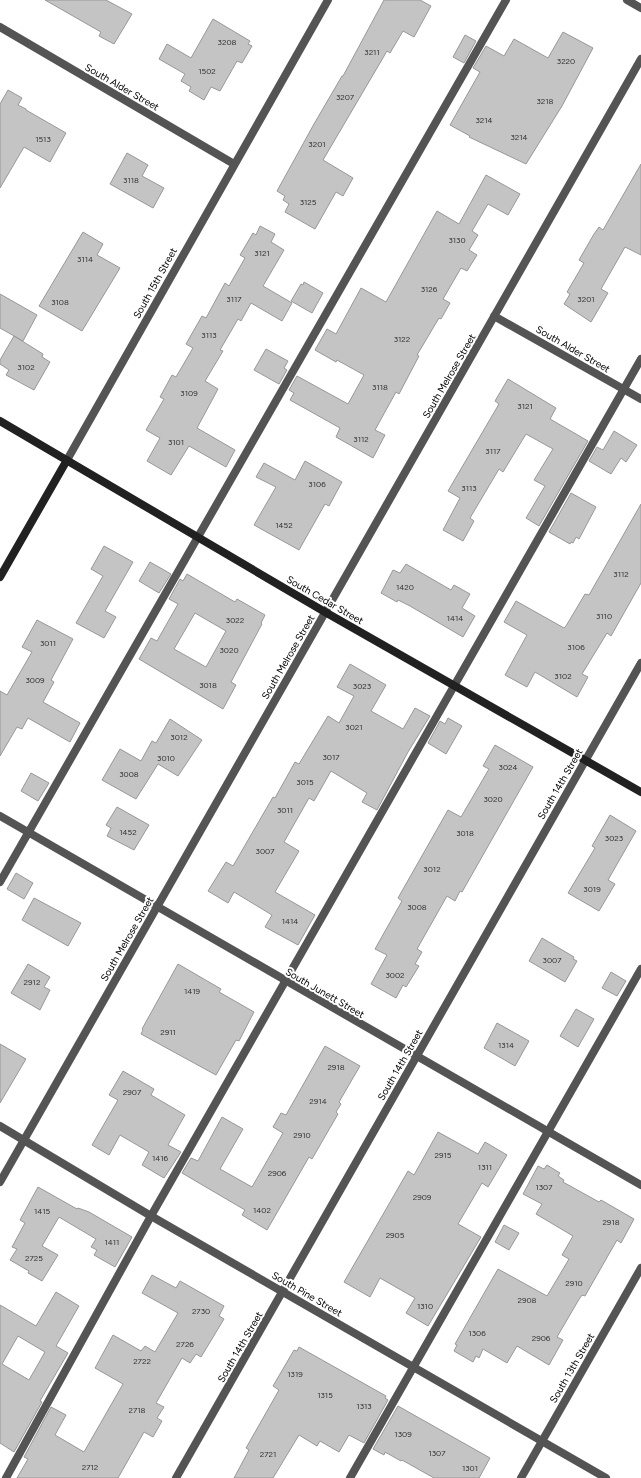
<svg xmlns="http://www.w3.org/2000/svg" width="641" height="1478" font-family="Figtree,sans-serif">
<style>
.building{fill:#c4c4c4;stroke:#989898;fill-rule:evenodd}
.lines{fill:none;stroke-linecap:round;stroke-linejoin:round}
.lane{stroke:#545454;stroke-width:8}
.street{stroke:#545454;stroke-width:8}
.secondary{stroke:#212121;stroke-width:8}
.labels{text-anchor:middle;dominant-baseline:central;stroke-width:4;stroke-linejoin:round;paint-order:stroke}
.number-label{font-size:8px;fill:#313131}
.street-label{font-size:10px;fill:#000;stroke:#fff}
</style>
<rect width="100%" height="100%" fill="#fff"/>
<!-- building -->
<path class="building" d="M45,0H106L132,14L114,44L99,36L101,32Z
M384,0H420L431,6L414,37L403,31L390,53L387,51L323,160L353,178L343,196L336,192L315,229L285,212L289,204L283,200L285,196L277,191L314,124L342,76H343Z
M213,19L250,41L248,44L252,46L242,63L237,61L220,91L211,87L204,100L189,91L191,87L181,81L185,74L159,59L167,44L191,58Z
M563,32L593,48L562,106L526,164L469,137L470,136L450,125L480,72L473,68L486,46L504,56L514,39L548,58Z
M465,35L476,41L464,63L453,57Z
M8,90L22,98L18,105L26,109V110L66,133L50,162L24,147L0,188V104Z
M127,153L148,165L142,176L164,188L153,208L110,184Z
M641,164V255L625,247L601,289L608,293L591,322L564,304L570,294L567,292L584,263L579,260L594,234L599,227L603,230Z
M486,175L520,194L508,215L488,204L472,231L478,235L469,250L477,255L467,271L461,268L443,299L450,303L441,319L439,318L417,355L419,356L399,394L396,392L375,430L385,435L373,458L336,437L340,428L290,400L294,393L289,390L297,376L348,404L364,375L337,360L336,362L315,350L327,329L336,334L361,288L386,302L437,211L459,224Z
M260,226L275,234L271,242L284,250L263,286L292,303L282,321L251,303L241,321L238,319L220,350L223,351L205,381L218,389L197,428L235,450L226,467L189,446L171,475L147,461L160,438L146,430L164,399L160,397L172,375L176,377L193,348L186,344L202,316L206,318L225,283L229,286L245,258L240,255L253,233L256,235Z
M83,232L103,244L97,255L120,268L82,331L39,306Z
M304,282L323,293L312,313L291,301L301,284L303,285Z
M0,294L37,315L23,341L0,328Z
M14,336L43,354L42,357L50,362L34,390L6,375L9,370L0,364V360Z
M266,349L288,361L284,368L287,370L279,384L254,370Z
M508,379L556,408L550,419L588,441L539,526L526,518L545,486L534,480L553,449L526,434L503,472L499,469L470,518L474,521L463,541L443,530L460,498L448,491L499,404L495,401Z
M614,431L637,445L626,462L621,458L611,474L589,461L597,447L603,450Z
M305,461L342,482L329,506L325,504L299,550L254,525L276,487L256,477L264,463L295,480Z
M571,493L596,507L579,539L576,537L573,543L571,542L570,544L549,532Z
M641,504V583L611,636L607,633L582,674L588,677L577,697L535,672L527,687L505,675L527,635L504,622L516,601L564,628L566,626L585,594L589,595Z
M104,546L133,562L105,611L116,617L104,638L76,623L103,576L91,569Z
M150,562L171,574L159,593L139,581Z
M406,564L451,590L454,585L470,594L462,608L475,616L463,637L410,606L398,600L397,602L381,593L393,570L400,573Z
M187,574L235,602L237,599L265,615L261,623L262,624L231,682L236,685L223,709L139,659L151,638L157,641L178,604L169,599L180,579L183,581ZM195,613L226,631L206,667L174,649Z
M37,620L73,639L51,680L54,682L43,702L80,723L70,742L28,718L22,729L17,727L0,756V691L7,695L32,652L22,647Z
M350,664L386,685L371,711L403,729L415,708L430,716L408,752L377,810L362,802L367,793L331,771L314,801L309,798L284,842L299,851L275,892L315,915L298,945L265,927L272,915L234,892L228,903L208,891L226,862L233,866L273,797L275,798L295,762L299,764L328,716L339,723L354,696L337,687Z
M448,718L462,726L446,754L428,743L440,721L445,724Z
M170,719L202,740L178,776L158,764L136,799L102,780L120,749L141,761L152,741L156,743Z
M495,745L533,767L462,892L460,891L455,901L447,896L417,949L422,952L415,964L419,966L406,987L403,985L396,998L371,984L387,955L375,949L402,901L398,898L448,810L461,817L489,769L483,766Z
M31,773L49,783L38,801L21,791Z
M117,807L149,825L134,850L107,836L111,828L106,825Z
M610,815L636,831L608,880L615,884L599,911L568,893L595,848L592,846Z
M16,873L33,883L24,899L7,889Z
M34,898L81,923L68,946L22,920Z
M542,938L574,957L573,959L577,961L565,982L529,961Z
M28,964L50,977L44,987L50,990L40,1010L11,993Z
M178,964L221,989L219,992L254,1012L239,1041L236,1040L216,1075L141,1034L143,1030L142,1029Z
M611,972L626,981L617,996L602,988Z
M576,1009L594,1019L578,1047L560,1036Z
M497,1023L529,1041L515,1066L484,1048Z
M0,1044L26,1059L0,1103Z
M325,1046L360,1066L339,1102L341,1104L336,1112L338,1114L312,1159L309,1157L267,1230L242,1215L245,1210L182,1173L191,1158L198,1161L222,1117L243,1129L220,1169L252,1187L283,1133L273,1127L281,1113L286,1115Z
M123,1071L154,1089L151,1095L185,1115L168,1145L181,1152L164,1178L142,1165L149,1152L120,1135L109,1155L92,1145L118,1100L109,1095Z
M438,1132L478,1154L485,1142L507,1155L488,1187L482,1183L458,1224L481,1237L428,1326L406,1313L415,1298L380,1278L370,1297L344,1282L408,1171L414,1175Z
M547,1165L560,1173L558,1176L564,1180L563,1182L599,1202L601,1200L634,1219L621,1243L617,1240L585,1296L582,1295L578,1301L557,1337L563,1340L549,1365L517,1346L507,1363L483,1349L479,1358L476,1356L473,1362L454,1351L457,1345L455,1344L498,1269L547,1296L569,1259L562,1255L573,1236L536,1214L542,1204L523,1194L538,1166L544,1169Z
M38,1187L77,1209L78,1208L89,1212L132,1237L115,1267L94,1255L97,1250L91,1247L96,1239L59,1217L42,1246L58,1255L42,1281L28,1273L29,1271L10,1260L17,1249L12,1247L25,1223L20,1220Z
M504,1225L519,1233L509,1250L495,1242Z
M152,1275L176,1288L180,1281L224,1306L219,1316L224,1319L201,1357L196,1354L190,1363L182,1358L156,1403L164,1407L157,1418L162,1421L153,1437L144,1432L118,1478H17L28,1459L24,1457L51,1407L66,1415L55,1435L84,1452L123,1384L95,1368L113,1335L141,1351L145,1346L155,1352L178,1313L142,1293Z
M56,1292L79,1306L56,1346L68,1353L40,1401L42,1402L14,1452L0,1443V1305L36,1326ZM18,1336L45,1352L29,1380L2,1364Z
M299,1347L386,1396L385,1398L388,1400L364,1443L349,1435L339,1452L320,1441L317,1446L299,1435L273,1478H234L249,1450L246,1448L279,1390L273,1386L294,1350L297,1351Z
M398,1406L490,1458L479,1478H434L402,1460L401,1461L385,1452L384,1455L373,1449Z"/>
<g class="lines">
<!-- lane -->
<path class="lane" d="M0,882L506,0
M6,1478L151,1216L641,359
M350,1478L641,969"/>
<!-- street -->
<path class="street" d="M627,0L641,8
M0,27L234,164
M494,316L641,399
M67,460L328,0
M0,816L641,1185
M0,1126L151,1216L606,1478
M0,1182L641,59
M176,1478L641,663
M521,1478L641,1268"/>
<!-- secondary -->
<path class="secondary" d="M0,421L325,612L641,792
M0,577L67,460"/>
</g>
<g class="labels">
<!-- number labels -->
<g class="number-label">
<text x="227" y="42">3208</text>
<text x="372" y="52">3211</text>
<text x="566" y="61">3220</text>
<text x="207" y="71">1502</text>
<text x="345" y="97">3207</text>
<text x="545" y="101">3218</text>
<text x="484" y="120">3214</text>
<text x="519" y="137">3214</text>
<text x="43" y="139">1513</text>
<text x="317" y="144">3201</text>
<text x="131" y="180">3118</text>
<text x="308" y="202">3125</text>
<text x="457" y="240">3130</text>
<text x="262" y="253">3121</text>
<text x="85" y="259">3114</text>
<text x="429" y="289">3126</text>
<text x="234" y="299">3117</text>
<text x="586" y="299">3201</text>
<text x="60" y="302">3108</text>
<text x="209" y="335">3113</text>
<text x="402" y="339">3122</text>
<text x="26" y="367">3102</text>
<text x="380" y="387">3118</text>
<text x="189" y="393">3109</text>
<text x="525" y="406">3121</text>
<text x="361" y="439">3112</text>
<text x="176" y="442">3101</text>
<text x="493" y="451">3117</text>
<text x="317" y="484">3106</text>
<text x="469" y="488">3113</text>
<text x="284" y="525">1452</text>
<text x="621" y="574">3112</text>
<text x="405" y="587">1420</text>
<text x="604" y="616">3110</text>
<text x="455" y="618">1414</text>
<text x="235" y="620">3022</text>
<text x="48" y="643">3011</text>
<text x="576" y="647">3106</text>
<text x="229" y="650">3020</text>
<text x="563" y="676">3102</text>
<text x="35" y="680">3009</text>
<text x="208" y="685">3018</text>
<text x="362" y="686">3023</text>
<text x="354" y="727">3021</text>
<text x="179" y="737">3012</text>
<text x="331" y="757">3017</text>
<text x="166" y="758">3010</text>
<text x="508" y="767">3024</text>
<text x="129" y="774">3008</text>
<text x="305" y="782">3015</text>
<text x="493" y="799">3020</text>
<text x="285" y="810">3011</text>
<text x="128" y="832">1452</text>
<text x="465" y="833">3018</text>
<text x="614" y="838">3023</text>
<text x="265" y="851">3007</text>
<text x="432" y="869">3012</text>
<text x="592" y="889">3019</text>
<text x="417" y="907">3008</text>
<text x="290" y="921">1414</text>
<text x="552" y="960">3007</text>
<text x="395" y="975">3002</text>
<text x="32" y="982">2912</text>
<text x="192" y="991">1419</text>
<text x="168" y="1032">2911</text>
<text x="506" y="1045">1314</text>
<text x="336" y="1067">2918</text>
<text x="132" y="1092">2907</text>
<text x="318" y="1101">2914</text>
<text x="302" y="1135">2910</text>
<text x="443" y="1155">2915</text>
<text x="160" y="1158">1416</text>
<text x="485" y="1167">1311</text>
<text x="277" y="1173">2906</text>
<text x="544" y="1187">1307</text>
<text x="422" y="1197">2909</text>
<text x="262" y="1210">1402</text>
<text x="42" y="1211">1415</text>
<text x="611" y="1222">2918</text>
<text x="395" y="1235">2905</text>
<text x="112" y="1242">1411</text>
<text x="34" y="1258">2725</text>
<text x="574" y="1283">2910</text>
<text x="527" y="1300">2908</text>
<text x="425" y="1306">1310</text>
<text x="201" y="1311">2730</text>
<text x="477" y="1333">1306</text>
<text x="541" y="1338">2906</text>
<text x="185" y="1344">2726</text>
<text x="142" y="1361">2722</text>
<text x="295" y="1374">1319</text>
<text x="325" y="1395">1315</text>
<text x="364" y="1406">1313</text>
<text x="137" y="1410">2718</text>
<text x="403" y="1434">1309</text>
<text x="437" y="1453">1307</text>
<text x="268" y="1454">2721</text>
<text x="90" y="1467">2712</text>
<text x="470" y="1468">1301</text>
</g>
<!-- street labels -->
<g class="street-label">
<text transform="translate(122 87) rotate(30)">South Alder Street</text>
<text transform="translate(155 283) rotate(-61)">South 15th Street</text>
<text transform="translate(573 349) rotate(30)">South Alder Street</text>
<text transform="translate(449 376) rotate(-60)">South Melrose Street</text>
<text transform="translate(325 600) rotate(30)">South Cedar Street</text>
<text transform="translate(288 657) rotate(-60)">South Melrose Street</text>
<text transform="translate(560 784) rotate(-60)">South 14th Street</text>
<text transform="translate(127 939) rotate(-60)">South Melrose Street</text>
<text transform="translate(325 993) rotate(30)">South Junett Street</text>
<text transform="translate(400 1065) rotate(-60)">South 14th Street</text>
<text transform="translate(307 1294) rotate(30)">South Pine Street</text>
<text transform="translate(240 1347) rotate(-60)">South 14th Street</text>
<text transform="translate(572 1368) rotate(-60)">South 13th Street</text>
</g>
</g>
</svg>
